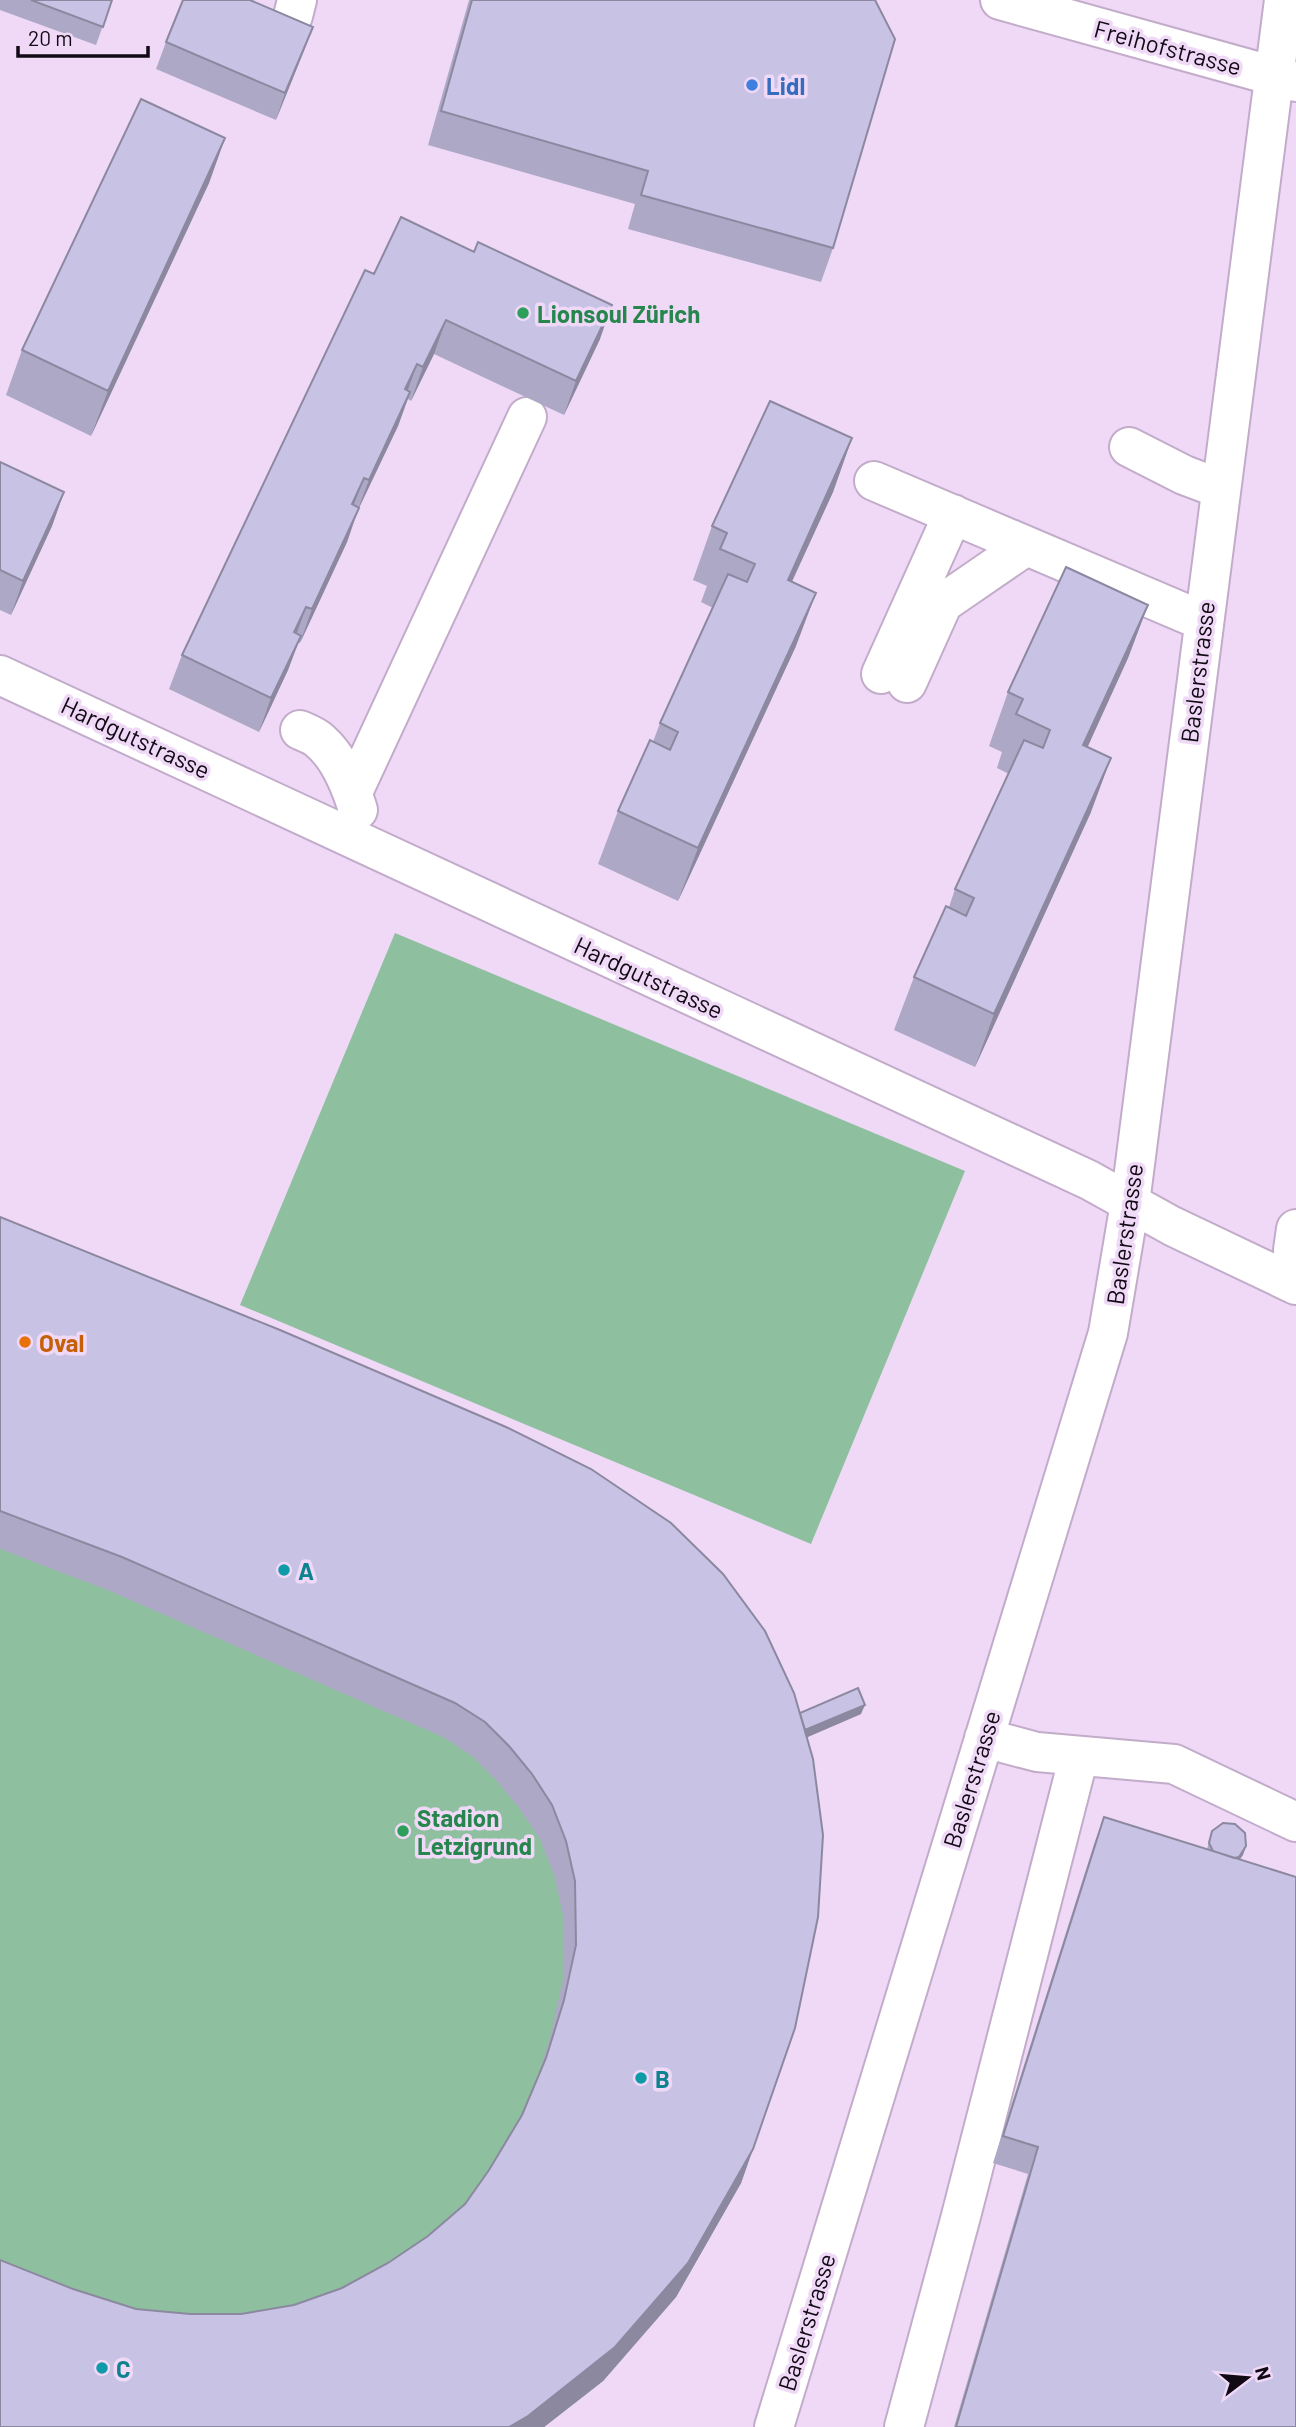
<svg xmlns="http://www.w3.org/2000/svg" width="1296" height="2427" font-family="Barlow,sans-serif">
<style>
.garden{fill:#8ec09f}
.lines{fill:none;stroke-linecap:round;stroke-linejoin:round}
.minor-casing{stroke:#c2acc9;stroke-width:42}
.minor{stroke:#fff;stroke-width:38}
.wall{fill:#aca8c5}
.shaded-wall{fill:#8c88a0}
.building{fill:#c8c3e5;stroke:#8c88a0;stroke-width:2}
.shop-dot{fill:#3f7fe0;stroke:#efd9f7;stroke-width:2.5}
.leisure-dot{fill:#2e9e5b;stroke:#efd9f7;stroke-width:2.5}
.food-dot{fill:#e8710a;stroke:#efd9f7;stroke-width:2.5}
.culture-dot{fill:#0f9aa8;stroke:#efd9f7;stroke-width:2.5}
.labels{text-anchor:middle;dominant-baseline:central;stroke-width:7;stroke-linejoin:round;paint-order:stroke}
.street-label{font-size:24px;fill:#110913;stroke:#efd9f7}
.shop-label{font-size:24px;font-weight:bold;fill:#366cbe;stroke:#efd9f7;text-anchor:start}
.leisure-label{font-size:24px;font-weight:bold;fill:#27864d;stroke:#efd9f7;text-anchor:start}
.food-label{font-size:24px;font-weight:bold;fill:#c56008;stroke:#efd9f7;text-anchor:start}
.culture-label{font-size:24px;font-weight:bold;fill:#0d838f;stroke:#efd9f7;text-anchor:start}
</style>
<rect width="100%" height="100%" fill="#efd9f7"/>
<!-- garden -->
<path class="garden" d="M395,933L965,1171L811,1544L240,1305Z
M0,1255L782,2062L741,2183L676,2297L603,2381L544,2427H0Z"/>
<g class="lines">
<!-- minor casing -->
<g class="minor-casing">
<path id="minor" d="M1000,0L1296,82
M293,16L297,0
M1129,447L1184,475L1221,489
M874,481L1203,621
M881,674L953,514
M0,675L1089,1180L1172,1226L1296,1285
M907,683L943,603L1026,546
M300,730C307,733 315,736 320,741C340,758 351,787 358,810
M353,792L527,417
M1295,1284L1293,1250L1296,1229
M984,1738L1037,1752L1174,1764L1296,1822
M774,2427L1108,1333L1130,1203L1284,0
M904,2427L961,2216L1079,1756"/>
</g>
<!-- minor -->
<use href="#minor" class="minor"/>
</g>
<!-- wall -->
<path class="wall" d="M0,0H112L96,45L0,10Z
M469,0H875L833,248L821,282L628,229L635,204L428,145Z
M313,27L303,53L276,120L156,69L166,42Z
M225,138L209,183L91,436L6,395L22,350Z
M374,274L600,339L564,415L434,354L411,401L408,399L398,426L358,510L347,542L300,643L298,642L288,670L259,732L169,689L182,655Z
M852,438L833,492L792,582L796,646L678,901L598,864L618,811L653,742L660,723L713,608L701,602L707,586L693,580L712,526Z
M0,462L64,492L52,526L11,615L0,610Z
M1148,605L1128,658L1087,747L1091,812L975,1067L894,1030L914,977L949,907L955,889L1009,774L997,768L1002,752L989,746L1008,692Z
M0,1217L800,1713L861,1714L807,1737L753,2149L741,2183L676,2297L603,2381L544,2427H0L73,2289L136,2309L190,2314H241L294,2305L342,2288L388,2263L428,2236L465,2204L489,2170L522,2115L538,2077L551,2034L563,1979V1915L554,1875L540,1839L519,1808L496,1780L472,1756L443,1737L110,1591L0,1549Z
M1104,1817L1207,1849L1212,1831L1246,1846L1240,1859L1296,2427H954L1028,2174L993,2163L1094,1844Z"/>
<!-- shaded-wall -->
<path class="shaded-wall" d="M313,27L303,53L276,120L285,93Z
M225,138L209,183L91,436L108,391Z
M612,305L600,339L564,415L576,381Z
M446,320L434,354L411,401L423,367Z
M417,364L405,398V389Z
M410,392L398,426L358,510L347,542L300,643L312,609L357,512L369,480Z
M852,438L833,492L768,633L788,580Z
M364,478L351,512L352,504Z
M64,492L52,526L11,615L23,581Z
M816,593L796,646L678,901L698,848Z
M1148,605L1128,658L1064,799L1083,745Z
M306,607L294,641V632Z
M301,636L288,670L259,732L271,698Z
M1111,758L1091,812L975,1067L994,1014Z
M865,1705L861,1714L794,1743L798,1733Z
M1246,1846L1243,1855L1235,1866L1223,1870Z
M753,2149L741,2183L676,2297L603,2381L544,2427H509Z"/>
<!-- building -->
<path class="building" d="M31,0H112L103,27Z
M183,0H250L313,27L285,93L166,42Z
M472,0H875L895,39L833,248L641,195L648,171L441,111Z
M141,99L225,138L108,391L22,350Z
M401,217L474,252L478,242L612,305L576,381L446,320L423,367L417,364L405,389L410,392L369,480L364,478L352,504L359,508L312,609L306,607L294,632L301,636L271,698L182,655L365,270L374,274Z
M770,401L852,438L788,580L816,593L698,848L618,811L650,740L670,750L678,732L660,723L728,574L747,582L755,564L720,549L727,533L712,526Z
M0,462L64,492L23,581L0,570Z
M1066,567L1148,605L1083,745L1111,758L994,1014L914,977L946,906L966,916L974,898L955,889L1024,740L1043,748L1050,730L1016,714L1023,699L1008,692Z
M0,1217L280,1330L506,1427L591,1469L671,1523L723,1574L765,1631L794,1693L813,1759L823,1835L818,1917L795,2028L753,2149L688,2263L615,2347L528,2416L509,2427H0V2260L73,2289L136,2309L190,2314H241L294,2305L342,2288L388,2263L428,2236L465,2204L489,2170L522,2115L546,2058L564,2000L576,1945L575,1881L566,1841L552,1805L532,1774L509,1746L485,1722L455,1703L122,1557L0,1511Z
M858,1688L865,1705L805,1730L800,1713Z
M1104,1817L1296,1877V2427H956L1038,2147L1003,2136Z
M1223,1823L1235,1824L1245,1833L1246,1846L1239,1857L1234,1858L1213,1851L1209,1843L1212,1831Z"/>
<!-- markers -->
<circle class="shop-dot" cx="752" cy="85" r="7"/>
<g class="leisure-dot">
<circle cx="523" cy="313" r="7"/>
<circle cx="403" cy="1831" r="7"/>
</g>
<circle class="food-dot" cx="25" cy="1342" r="7"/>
<g class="culture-dot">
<circle cx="284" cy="1570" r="7"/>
<circle cx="641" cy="2078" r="7"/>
<circle cx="102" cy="2368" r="7"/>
</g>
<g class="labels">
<!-- street labels -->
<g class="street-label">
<text transform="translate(1168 47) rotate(15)">Freihofstrasse</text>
<text transform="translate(1197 672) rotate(-83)">Baslerstrasse</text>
<text transform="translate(136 737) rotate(25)">Hardgutstrasse</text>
<text transform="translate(649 977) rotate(25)">Hardgutstrasse</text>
<text transform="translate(1124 1234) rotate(-82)">Baslerstrasse</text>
<text transform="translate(971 1779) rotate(-73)">Baslerstrasse</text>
<text transform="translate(806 2322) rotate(-73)">Baslerstrasse</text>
</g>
<!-- shop labels -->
<g class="shop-label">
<text x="766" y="85">Lidl</text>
</g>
<!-- leisure labels -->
<g class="leisure-label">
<text x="537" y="313">Lionsoul Zürich</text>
<text x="417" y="1817">Stadion<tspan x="417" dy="28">Letzigrund</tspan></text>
</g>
<!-- food labels -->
<g class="food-label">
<text x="39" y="1342">Oval</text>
</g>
<!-- culture labels -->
<g class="culture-label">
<text x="298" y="1570">A</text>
<text x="655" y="2078">B</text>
<text x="116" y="2368">C</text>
</g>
</g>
<!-- north arrow -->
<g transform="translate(1247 2378) rotate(74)" stroke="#efd9f7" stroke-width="5" paint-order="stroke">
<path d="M0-5L12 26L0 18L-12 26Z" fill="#110913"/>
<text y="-10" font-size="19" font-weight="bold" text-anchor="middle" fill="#110913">N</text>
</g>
<!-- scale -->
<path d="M18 46v10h130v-10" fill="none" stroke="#110913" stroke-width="3.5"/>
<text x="28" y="46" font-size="21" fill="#110913" stroke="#efd9f7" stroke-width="5" paint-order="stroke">20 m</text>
</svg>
